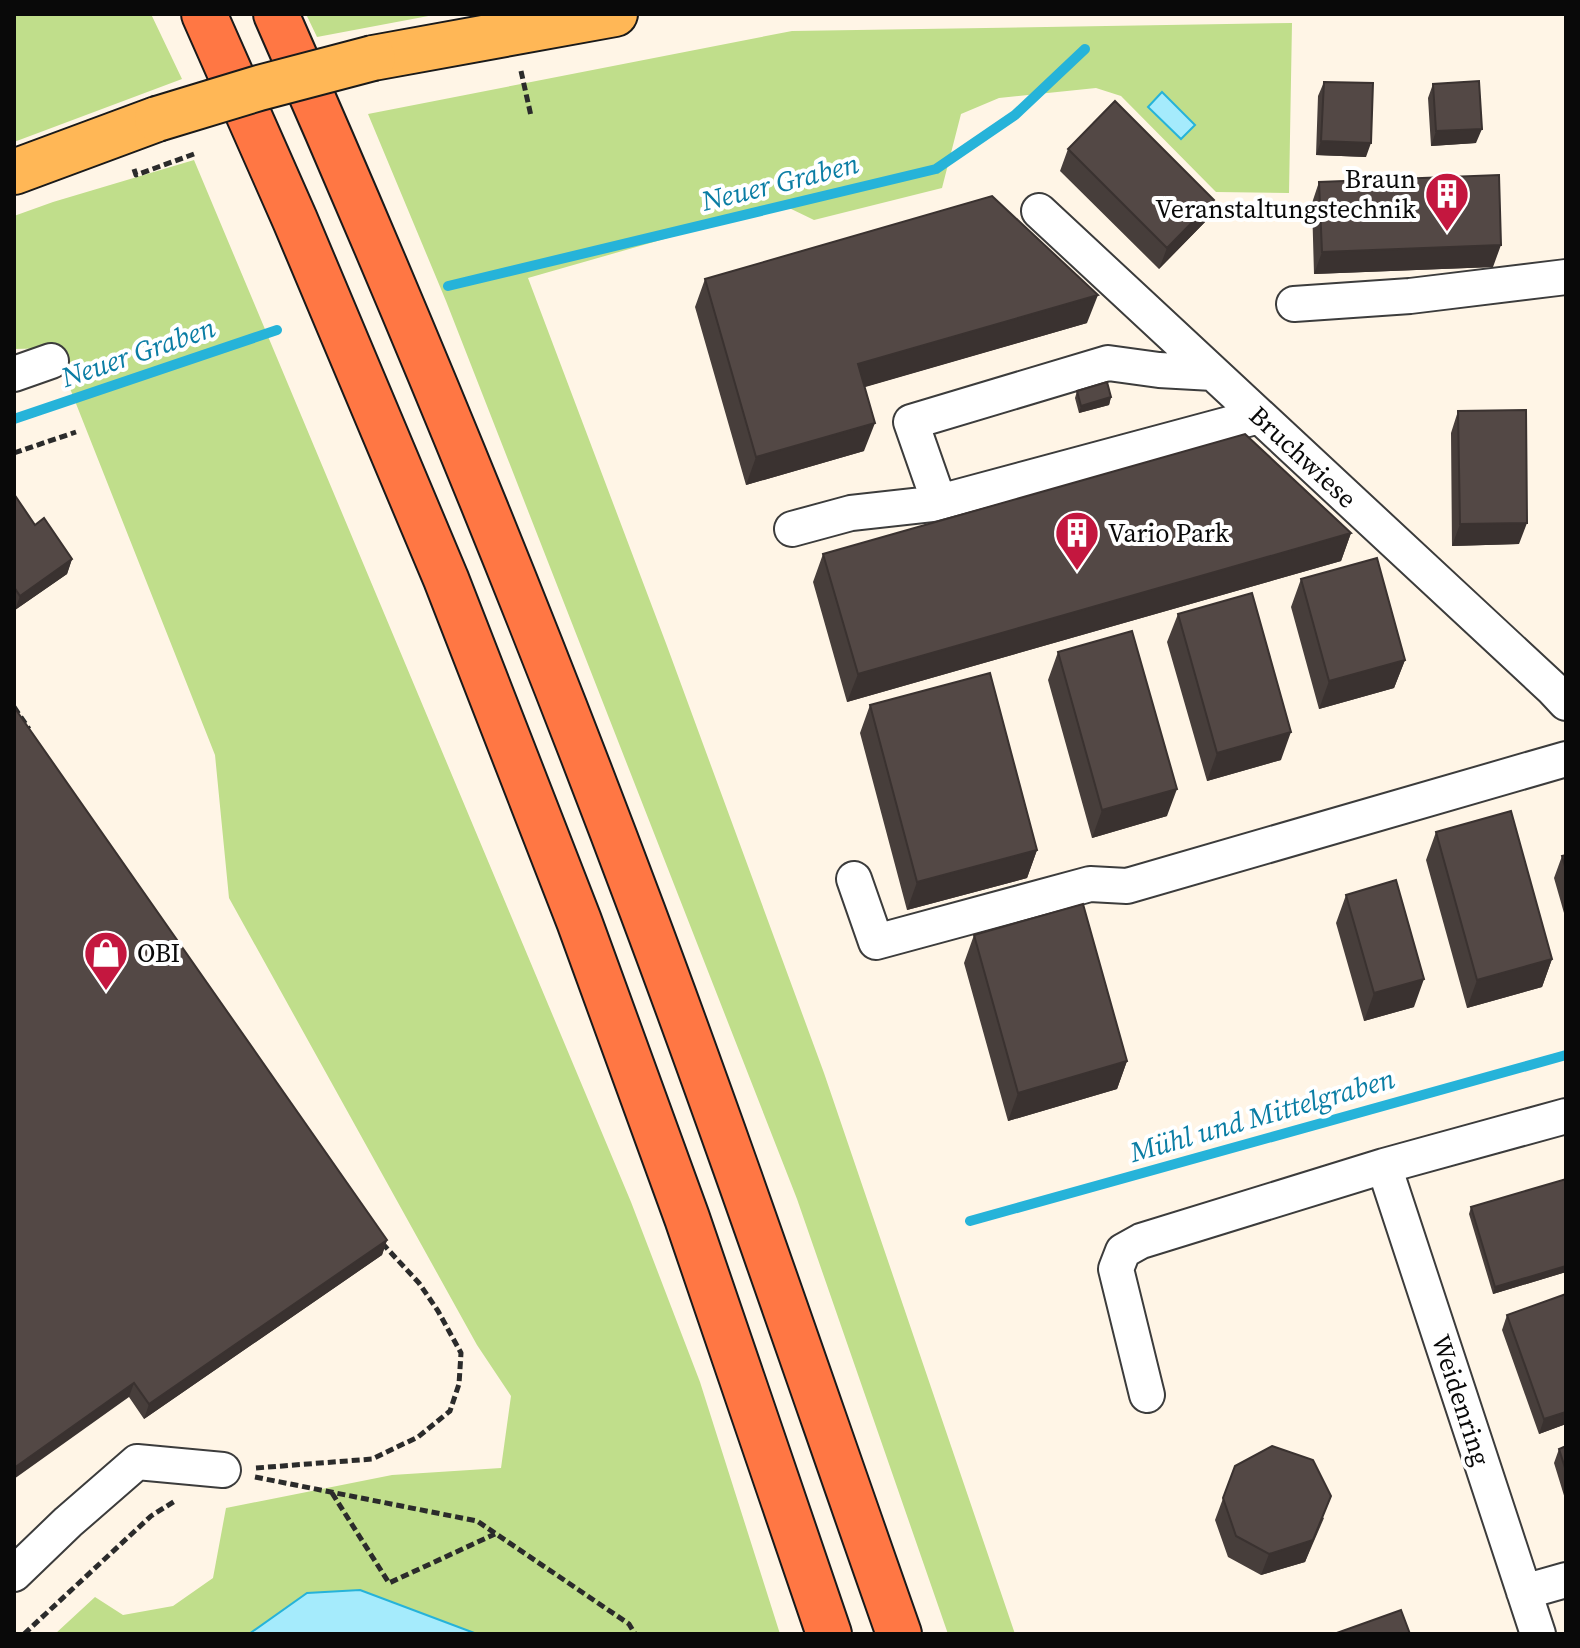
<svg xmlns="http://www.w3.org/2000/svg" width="1580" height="1648" font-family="'Source Serif 4',serif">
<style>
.forest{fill:#c0de8b}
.water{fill:#a5ebfc;stroke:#26b3d9;stroke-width:2}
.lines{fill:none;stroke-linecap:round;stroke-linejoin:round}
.stream{stroke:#26b3d9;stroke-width:10}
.minor-casing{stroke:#3c3c3c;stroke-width:38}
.major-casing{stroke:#1a1a1a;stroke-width:48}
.highway-casing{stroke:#1a1a1a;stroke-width:48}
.path{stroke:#2b2b2b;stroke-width:5;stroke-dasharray:8 4;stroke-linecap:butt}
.minor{stroke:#fff;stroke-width:34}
.major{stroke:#ffb756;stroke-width:44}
.highway{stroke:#f74;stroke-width:44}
.major-bridge-casing{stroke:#1a1a1a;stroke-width:48;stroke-linecap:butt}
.major-bridge{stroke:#ffb756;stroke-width:44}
.wall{fill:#473e3b}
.shaded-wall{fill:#3a3230}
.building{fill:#534845;stroke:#3a3230;stroke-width:2}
.labels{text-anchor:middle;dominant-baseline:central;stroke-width:8;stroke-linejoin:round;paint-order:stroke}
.poi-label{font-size:26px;fill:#090909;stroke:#fff;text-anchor:start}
.street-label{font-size:26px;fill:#090909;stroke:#fff}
.water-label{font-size:28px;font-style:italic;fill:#0a7da4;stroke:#fff}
</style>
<rect width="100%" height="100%" fill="#fff5e6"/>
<!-- forest -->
<path class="forest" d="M14,14H151L182,79L14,142Z
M306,14H439L317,37Z
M1292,23L1289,193L1216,192L1121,96L1096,88L999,98L961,114L942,188L814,220L783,205L528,278L667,646L824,1073L1015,1634H948L797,1199L446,301L368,114L792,31Z
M194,160L631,1202L700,1382L780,1634H477L360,1590L307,1593L249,1634H55L95,1597L123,1615L173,1606L213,1578L226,1508L392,1475L501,1468L511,1396L477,1345L229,898L215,755L54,348L14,349V216L53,202Z"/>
<!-- water -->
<path class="water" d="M1162,92L1195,125L1181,139L1148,107Z
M360,1590L477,1634H249L307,1593Z"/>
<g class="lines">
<!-- stream -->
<path class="stream" d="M448,286L936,169L1015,115L1085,49
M14,419L277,330
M970,1221L1566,1055"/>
<!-- minor casing -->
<g class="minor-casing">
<path id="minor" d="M1039,211L1552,688L1566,703
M1294,304L1410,296L1566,277
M14,374L51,361
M939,502L911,422L1108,363L1159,370L1213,373
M792,529L851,513L932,504L1259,416
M854,879L876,942L1090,884L1127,886L1566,759
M1384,1166L1538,1634
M1147,1395L1116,1269L1123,1251L1141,1241L1384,1166L1566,1116
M14,1574L68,1522L137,1462L223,1470
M1524,1592L1566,1580"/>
</g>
<!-- major casing -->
<g class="major-casing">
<path id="major" d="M373,58L615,14
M14,172L157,119"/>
</g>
<!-- highway casing -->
<g class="highway-casing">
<path id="highway" d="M204,14L295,220L446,579L579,921L687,1218L829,1634
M276,14C406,309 529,608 642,910C732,1150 814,1393 899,1634"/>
</g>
<!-- path -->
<path class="path" d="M521,71L531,116
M134,169L136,175L194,154
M14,453L76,432
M14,707L29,729
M256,1468L372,1459L418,1437L450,1411L459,1384L461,1353L438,1311L419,1283L381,1242
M255,1477L477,1521L629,1624L635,1634
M332,1493L389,1583L495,1534
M24,1634L151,1516L175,1501"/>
<!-- minor -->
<use href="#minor" class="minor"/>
<!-- major -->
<use href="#major" class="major"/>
<!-- highway -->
<use href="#highway" class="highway"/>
<!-- major-bridge casing -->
<g class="major-bridge-casing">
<path id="major-bridge" d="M157,119L259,88L373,58"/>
</g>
<!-- major-bridge -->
<use href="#major-bridge" class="major-bridge"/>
</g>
<!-- wall -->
<path class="wall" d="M1324,82L1366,157L1316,155L1318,96Z
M1433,84L1476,143L1431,146L1428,98Z
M1068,149L1214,200L1206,221L1159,269L1060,171Z
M1319,182L1493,267L1314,274L1312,203Z
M705,279L1087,323L864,387V451L746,485L695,307Z
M1077,391L1111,397L1109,405L1079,413L1075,398Z
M1458,411L1519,544L1452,546L1451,433Z
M14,494L35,525L72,559L67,574L15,610Z
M1351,533L1341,561L847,702L813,582L823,554Z
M1301,579L1405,660L1394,688L1319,709L1291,607Z
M1178,614L1281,760L1207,781L1167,642Z
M1058,652L1167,816L1092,838L1048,680Z
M870,705L1037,850L1027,878L907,910L860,733Z
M14,707L387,1240L382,1255L144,1419L129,1397Z
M1436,832L1552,959L1542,987L1467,1008L1426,860Z
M1566,855V920L1554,878L1562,856Z
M1346,895L1414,1007L1364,1021L1336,923Z
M974,935L1127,1061L1117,1089L1008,1121L964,963Z
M1566,1179V1272L1493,1294L1469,1214L1471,1207Z
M1566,1294V1424L1539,1434L1502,1330L1507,1315Z
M1566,1446V1502L1554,1463L1559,1449Z
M1235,1466L1324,1518L1305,1562L1261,1575L1228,1557L1215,1520Z"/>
<!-- shaded-wall -->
<path class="shaded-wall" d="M1482,129L1476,143L1431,146L1436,131Z
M1321,141L1371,143L1366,157L1316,155Z
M1214,200L1206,221L1159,269L1167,248Z
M1501,245L1493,267L1314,274L1322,252Z
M1098,295L1087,323L848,392L858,364Z
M1111,397L1109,405L1079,413L1081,406Z
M875,423L864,451L746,485L756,457Z
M1527,523L1519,544L1452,546L1460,524Z
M1351,533L1341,561L847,702L858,674Z
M72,559L67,574L15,610L20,596Z
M1405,660L1394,688L1319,709L1329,681Z
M1291,732L1281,760L1207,781L1217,753Z
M1177,789L1167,816L1092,838L1102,810Z
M1037,850L1027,878L907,910L917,882Z
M1552,959L1542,987L1467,1008L1477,980Z
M1424,979L1414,1007L1364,1021L1374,993Z
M1127,1061L1117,1089L1008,1121L1018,1093Z
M387,1240L382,1255L144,1419L149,1404Z
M1566,1266V1272L1493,1294L1495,1287Z
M134,1383L129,1397L14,1479V1468Z
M1566,1412V1424L1539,1434L1544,1419Z
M1331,1496L1305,1562L1261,1575L1269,1554Z"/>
<!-- building -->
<path class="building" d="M1479,81L1482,129L1436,131L1433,84Z
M1324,82L1373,83L1371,143L1321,141Z
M1115,101L1214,200L1167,248L1068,149Z
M1499,175L1501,245L1322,252L1319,182Z
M992,196L1098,295L858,364L875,423L756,457L705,279Z
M1107,382L1111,397L1081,406L1077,391Z
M1526,410L1527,523L1460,524L1458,411Z
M1245,434L1351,533L858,674L823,554Z
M14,494L35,525L44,518L72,559L20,596L14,587Z
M1377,558L1405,660L1329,681L1301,579Z
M1252,593L1291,732L1217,753L1178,614Z
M1132,631L1177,789L1102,810L1058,652Z
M990,673L1037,850L917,882L870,705Z
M14,707L387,1240L149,1404L134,1383L14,1468Z
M1511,811L1552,959L1477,980L1436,832Z
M1566,855V870L1562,856Z
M1396,880L1424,979L1374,993L1346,895Z
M1083,904L1127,1061L1018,1093L974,935Z
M1566,1179V1266L1495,1287L1471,1207Z
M1566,1294V1412L1544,1419L1507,1315Z
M1272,1446L1313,1460L1331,1496L1313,1540L1269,1554L1236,1536L1223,1498L1235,1466Z
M1566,1446V1471L1559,1449Z
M1401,1610L1410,1634H1334Z"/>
<!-- icons -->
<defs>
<g id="building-pin" transform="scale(2.3)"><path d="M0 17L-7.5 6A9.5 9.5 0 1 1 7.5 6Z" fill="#c4173f" stroke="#fff"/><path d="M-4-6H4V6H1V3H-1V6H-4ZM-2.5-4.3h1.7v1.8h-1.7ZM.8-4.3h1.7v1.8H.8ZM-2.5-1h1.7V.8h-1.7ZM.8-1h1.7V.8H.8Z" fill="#fff"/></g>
<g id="shop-pin" transform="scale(2.3)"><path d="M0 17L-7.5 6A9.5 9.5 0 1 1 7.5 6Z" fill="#c4173f" stroke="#fff"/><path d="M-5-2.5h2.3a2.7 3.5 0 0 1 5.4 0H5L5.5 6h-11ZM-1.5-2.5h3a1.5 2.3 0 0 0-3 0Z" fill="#fff"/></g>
</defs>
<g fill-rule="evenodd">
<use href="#building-pin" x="1447" y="194"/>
<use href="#building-pin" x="1077" y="533"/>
<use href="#shop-pin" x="106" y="953"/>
</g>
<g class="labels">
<!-- poi labels -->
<g class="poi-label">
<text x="1416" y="179" text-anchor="end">Braun<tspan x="1416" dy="30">Veranstaltungstechnik</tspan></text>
<text x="1108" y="533">Vario Park</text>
<text x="137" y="953">OBI</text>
</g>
<!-- street labels -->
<g class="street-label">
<text transform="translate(1303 457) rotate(43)">Bruchwiese</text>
<text transform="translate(1461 1400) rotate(72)">Weidenring</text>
</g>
<!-- water labels -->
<g class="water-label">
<text transform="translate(780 182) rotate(-14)">Neuer Graben</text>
<text transform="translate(138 352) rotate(-19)">Neuer Graben</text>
<text transform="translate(1262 1115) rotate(-16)">Mühl und Mittelgraben</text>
</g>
</g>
<!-- border -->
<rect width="1580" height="1648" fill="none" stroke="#090909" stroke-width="32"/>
</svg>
